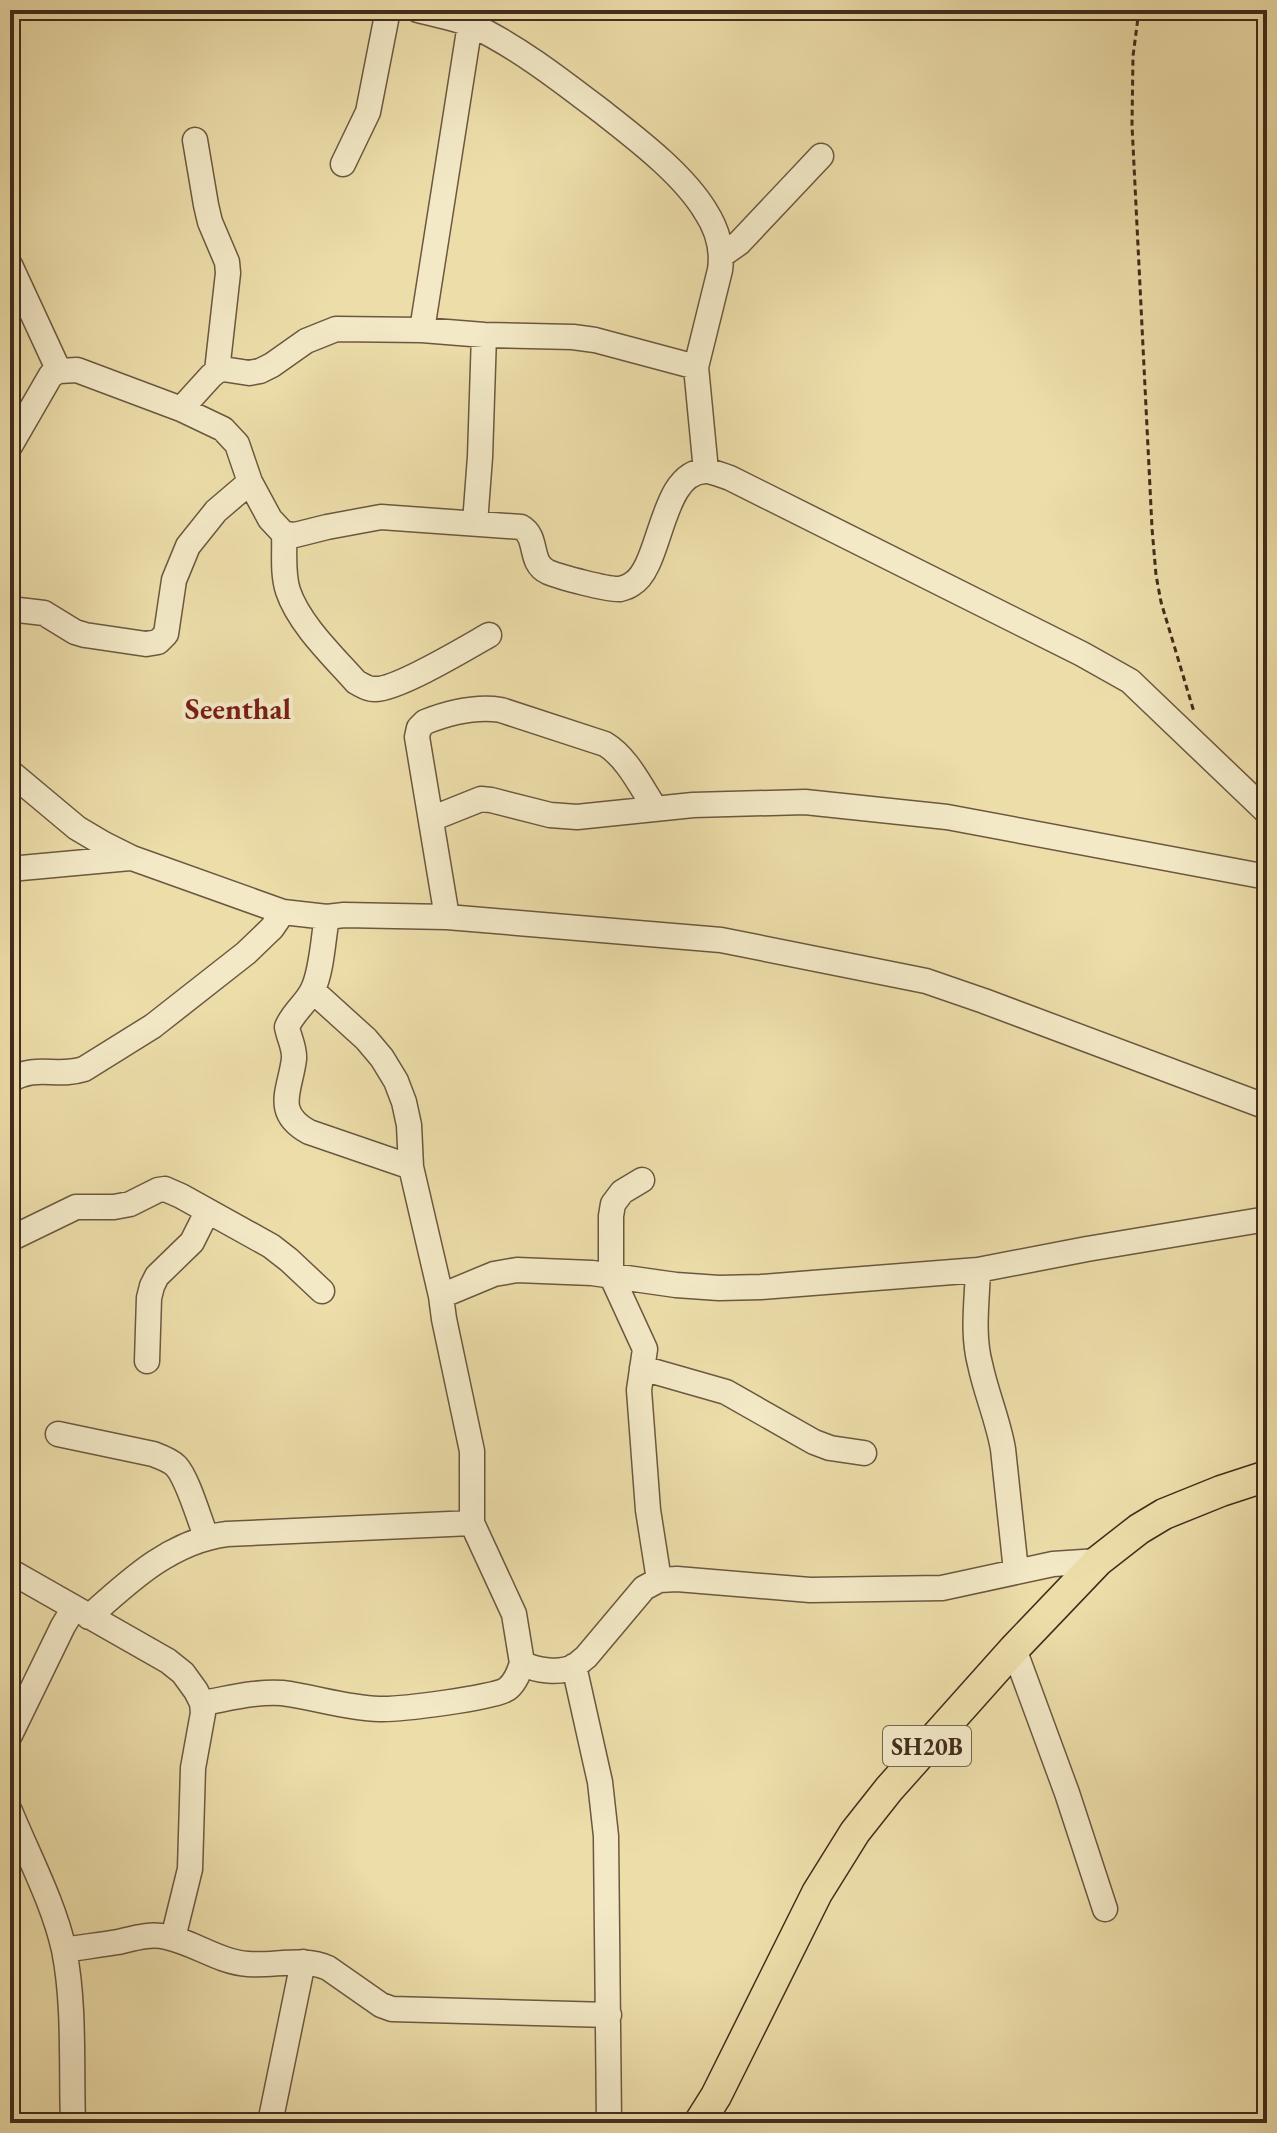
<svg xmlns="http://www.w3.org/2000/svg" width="1277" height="2133" font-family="'EB Garamond',serif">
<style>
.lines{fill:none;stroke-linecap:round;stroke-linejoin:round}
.minor-casing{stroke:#6c5840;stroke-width:27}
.major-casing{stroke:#412c1d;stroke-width:33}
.path{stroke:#412c1d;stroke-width:3;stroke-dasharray:6 4;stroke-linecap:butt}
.minor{stroke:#f3e9c7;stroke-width:24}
.major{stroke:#ecdda9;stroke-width:30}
.labels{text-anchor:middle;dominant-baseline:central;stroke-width:8;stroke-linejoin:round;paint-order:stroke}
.shield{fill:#f3e9c7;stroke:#766550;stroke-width:2}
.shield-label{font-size:24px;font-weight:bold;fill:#412c1d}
.quarter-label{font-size:30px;font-weight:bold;fill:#7a1f14;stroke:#f3e9c7}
</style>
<rect width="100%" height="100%" fill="#ecdda9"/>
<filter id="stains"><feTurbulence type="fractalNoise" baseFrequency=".0025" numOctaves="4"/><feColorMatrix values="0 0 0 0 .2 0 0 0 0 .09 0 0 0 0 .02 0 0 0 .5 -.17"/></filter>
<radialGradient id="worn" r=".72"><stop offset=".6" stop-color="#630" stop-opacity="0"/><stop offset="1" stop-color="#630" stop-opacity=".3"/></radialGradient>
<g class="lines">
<!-- minor casing -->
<g class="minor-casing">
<path id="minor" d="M418,10C436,15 456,18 472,25C520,48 563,82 605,114C638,140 684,175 706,212C717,229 723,250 720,270L696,367L706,471
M195,140L206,205L210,222L227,262L228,273L217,371
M343,164L368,112L388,10
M722,255L739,243L821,156
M10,265L59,371
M422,330L470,24L475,12
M181,409L211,376L217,371L223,369L249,373L260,371L272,365L306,341L336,329L422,330L484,335L573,337L595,340L696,367
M10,446L51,375L59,371L77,370L181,409L223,429L237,444L250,482L270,519L284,534L295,535L327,527L381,517L521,527C539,537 528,563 548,572C560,577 608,590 620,589C624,588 628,587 632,584C662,567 660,471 706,471C713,471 723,476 730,478L1082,654L1130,681L1267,812
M475,523L480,457L484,335
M284,534C285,552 282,573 288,591C299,624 333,656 356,682C362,685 367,689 374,689C395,691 468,647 489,635
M10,609L44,613L75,632L85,635L146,644L158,642L166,634L174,580L188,546L216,511L250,482
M10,772L77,828L104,844L132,858L283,912L327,917L344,915L447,917L721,940L926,981L984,1001L1267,1107
M431,819L481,799L491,800L550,815L577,817L693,805L805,802L947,817L1267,877
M10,869L130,858
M327,917C323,939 322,970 313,989C307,1003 293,1012 287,1027C289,1038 295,1048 294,1059C290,1091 273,1112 309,1132L411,1167
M447,917L417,737L419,728L425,722C448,713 476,706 501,710L605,744C627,757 641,787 655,808
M313,991L366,1039L382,1058L396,1081L404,1102L409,1125L411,1167L441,1296L444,1319L472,1451V1523L514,1614L522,1663C536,1671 561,1674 575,1666C579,1663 582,1660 586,1657L644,1588L659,1580L677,1579L810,1590L942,1588L1053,1564L1098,1561
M10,1080C38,1064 55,1078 84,1069L153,1026L246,953L272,928L283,912
M642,1180L622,1192L613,1204L611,1216V1275L645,1349L639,1390L648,1510L659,1580
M10,1239L76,1207H114L130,1204L158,1190L165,1189L181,1196L271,1246L289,1260L322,1291
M978,1270C977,1301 972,1334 980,1364C986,1393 998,1420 1003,1449L1016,1571
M441,1296L494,1274L517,1270L592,1273L676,1285L719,1288L761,1287L978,1270L1087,1249L1267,1219
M147,1361L149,1298L152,1286L157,1276L192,1242L207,1212
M642,1368L726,1392L814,1442L830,1448L864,1453
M58,1434L153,1454C161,1457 170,1460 176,1466C188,1479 199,1519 206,1536
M10,1571L168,1661L183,1673L196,1691L202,1703L203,1713L193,1768L190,1869L173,1938
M89,1617C129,1581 171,1541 227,1534L472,1523
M1014,1649L1067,1793L1105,1909
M574,1666L600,1782L606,1836L609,2123
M202,1703C227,1699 256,1691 282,1693C314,1697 346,1708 379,1709C397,1710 495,1698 507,1689C515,1683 519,1673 522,1663
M10,1735L63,1626L74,1608
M10,1811C28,1855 54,1904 64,1950C75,2004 71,2068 73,2123
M64,1950C82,1947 100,1945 118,1942C135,1938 150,1933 167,1937C195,1943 219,1962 248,1964C275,1966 303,1957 328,1968L381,2005L392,2009L609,2015
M270,2123L303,1962"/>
</g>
<!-- major casing -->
<g class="major-casing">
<path id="major" d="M699,2123L716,2096L817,1893L855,1832L889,1789L1014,1649L1098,1561L1139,1529L1164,1514L1221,1491L1267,1476"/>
</g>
<!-- path -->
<path class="path" d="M1139,10L1133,56L1132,125L1152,528L1156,575L1161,602L1194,712"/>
<!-- minor -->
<use href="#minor" class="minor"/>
<!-- major -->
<use href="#major" class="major"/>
</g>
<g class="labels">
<!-- shield labels -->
<rect class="shield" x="883" y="1726" width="88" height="40" rx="6"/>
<g class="shield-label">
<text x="927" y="1746">SH20B</text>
</g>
<!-- quarter labels -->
<g class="quarter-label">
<text x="238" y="708">Seenthal</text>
</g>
</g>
<!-- margin -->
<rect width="1277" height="2133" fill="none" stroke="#ecdda9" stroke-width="40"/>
<rect x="12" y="12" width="1253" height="2109" fill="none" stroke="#412c1d" stroke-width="4"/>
<rect x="20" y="20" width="1237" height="2093" fill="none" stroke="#412c1d" stroke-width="2"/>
<rect width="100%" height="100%" filter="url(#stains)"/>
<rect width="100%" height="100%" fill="url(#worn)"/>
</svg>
